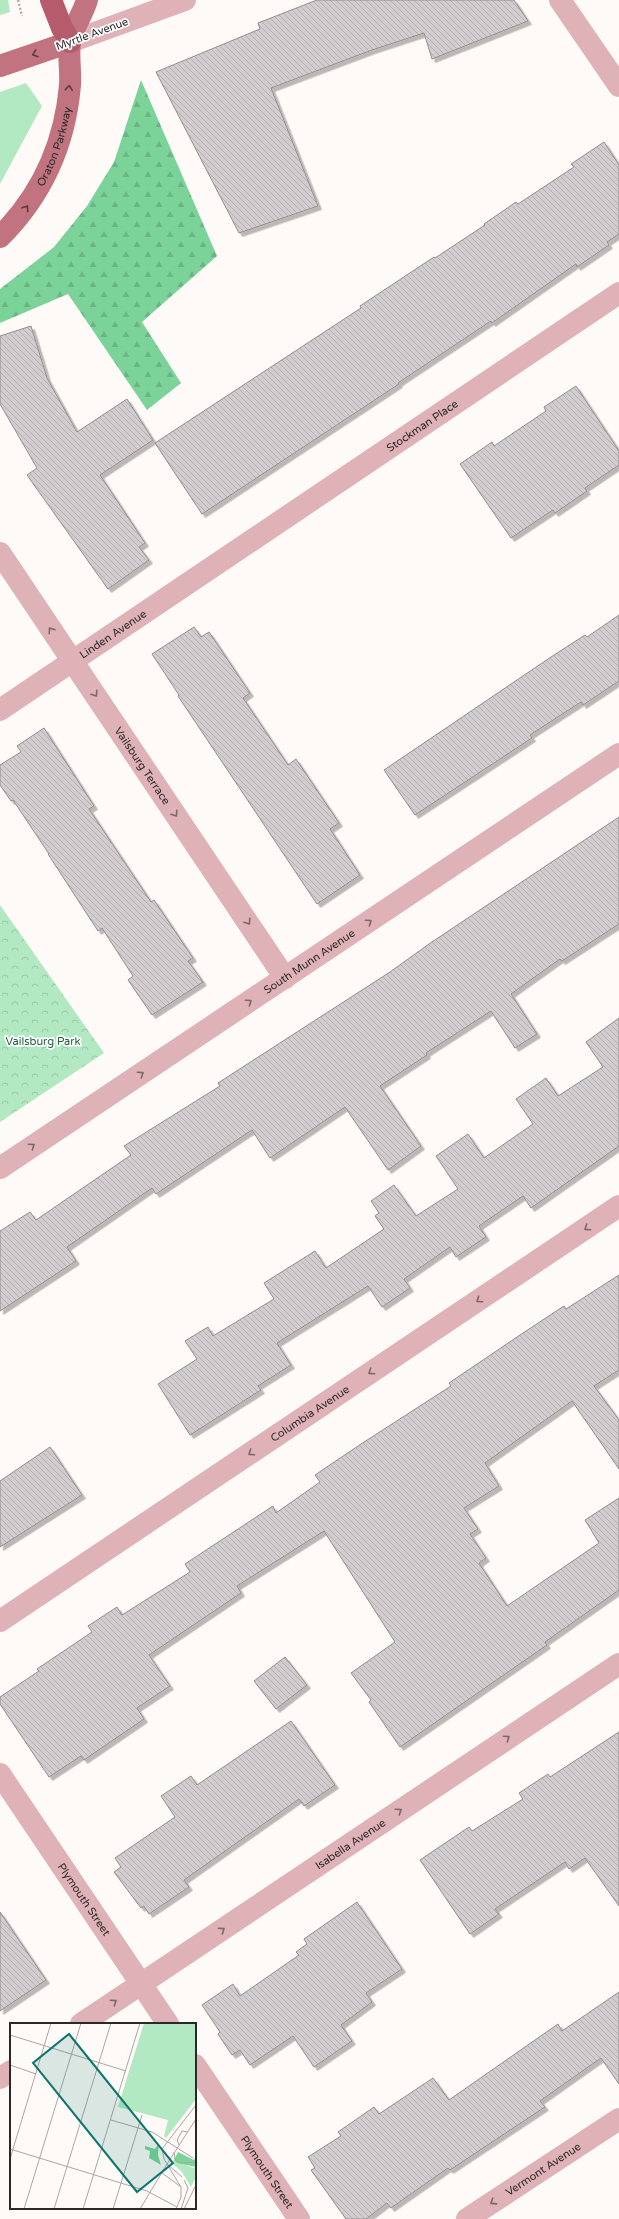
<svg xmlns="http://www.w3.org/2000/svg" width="619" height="2219" font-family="'Varela Round',sans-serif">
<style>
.green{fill:#b2e8c2}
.forest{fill:url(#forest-firs)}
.park{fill:url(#park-crowns)}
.building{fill:url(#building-back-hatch);stroke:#918d8f;filter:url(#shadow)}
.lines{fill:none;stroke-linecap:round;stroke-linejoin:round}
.path{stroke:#b0adab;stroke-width:2.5;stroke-dasharray:2 2;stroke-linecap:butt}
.minor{stroke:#dfb2b8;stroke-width:22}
.major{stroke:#c17380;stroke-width:22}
.highway{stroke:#b55b6c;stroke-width:22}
.oneway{stroke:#583f42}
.oneway2{stroke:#7c6769}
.labels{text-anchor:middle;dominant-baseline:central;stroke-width:3.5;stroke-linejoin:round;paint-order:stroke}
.street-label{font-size:11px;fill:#2b2928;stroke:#fff}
.park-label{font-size:11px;fill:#205f3a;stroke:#fff}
.inset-road{fill:none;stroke:#aaa6a4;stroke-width:1}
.view{fill:#0f766e;fill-opacity:0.15;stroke:#0f766e;stroke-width:2}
.inset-edge{fill:none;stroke:#2b2928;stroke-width:2}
</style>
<defs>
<pattern id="forest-firs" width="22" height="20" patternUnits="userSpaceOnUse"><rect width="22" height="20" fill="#7cd399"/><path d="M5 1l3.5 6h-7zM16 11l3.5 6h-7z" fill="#6bb584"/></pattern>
<pattern id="park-crowns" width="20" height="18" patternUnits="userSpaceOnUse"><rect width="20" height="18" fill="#b2e8c2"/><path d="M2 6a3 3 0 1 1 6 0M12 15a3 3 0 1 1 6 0" fill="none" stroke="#99c7a7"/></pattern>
<pattern id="building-back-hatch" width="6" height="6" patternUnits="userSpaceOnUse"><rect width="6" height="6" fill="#d1cdcf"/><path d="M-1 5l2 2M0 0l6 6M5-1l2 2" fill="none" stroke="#b4b0b2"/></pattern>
<filter id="shadow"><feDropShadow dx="3.5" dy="3.5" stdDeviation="0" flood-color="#0004"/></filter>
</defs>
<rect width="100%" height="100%" fill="#fefaf7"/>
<!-- green -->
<path class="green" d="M0,0H8L10,12L0,15Z
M26,83L42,106L0,184V92Z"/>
<!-- forest -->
<path class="forest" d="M141,80L217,256L142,322L181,383L147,410L68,294L0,323V289L54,247L87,206L114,162Z"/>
<!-- park -->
<path class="park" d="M0,905L104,1053L0,1122Z"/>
<!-- building -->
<path class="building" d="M317,0H514L528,21L432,59L424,33L372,50L271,88L318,206L239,233L156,72L260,29L258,23Z
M604,142L619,165V234L607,242L609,245L577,267L576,264L492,323L491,321L398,383L399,384L202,514L155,443L361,308L360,306L434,257L435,258L485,225L484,224L516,202L518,204L574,167L571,164Z
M31,326L47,378L77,432L127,399L153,440L100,475L145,543L139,547L149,560L108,589L27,475L37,468L0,404V336Z
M576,386L619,451V465L585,488L587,491L555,513L553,510L511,538L460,464L492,442L494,446L546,411L544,407Z
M619,615V681L583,705L581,702L530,735L532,738L415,815L384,770L551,657L585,635L587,637Z
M194,627L201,637L209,632L250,693L243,698L288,765L296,759L339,823L330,829L360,875L317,904L178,696L179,695L152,654Z
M44,728L94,806L89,809L151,902L154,900L193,958L188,961L203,982L152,1015L128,980L133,976L102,928L98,931L48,854H49L13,800L11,801L0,785V765L21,752L17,746Z
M619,817V924L562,961L560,959L511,994L537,1034L515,1048L491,1011L426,1053L427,1055L380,1086L421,1146L388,1170L345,1107L270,1158L252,1130L156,1194L152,1188L67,1247L76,1261L0,1311V1231L30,1212L36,1220L131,1155L124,1146L220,1086L218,1083L390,972L429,944Z
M619,1018V1146L531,1208L523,1196L479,1226L486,1237L456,1257L450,1247L404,1279L410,1288L382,1307L368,1286L277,1343L291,1365L258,1386L261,1390L190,1435L158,1384L197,1359L185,1341L208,1327L213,1336L274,1299L264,1283L315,1251L326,1268L384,1229L375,1216L379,1213L371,1201L394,1185L416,1216L458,1189L436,1156L468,1134L484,1158L533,1124L516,1099L546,1078L558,1096L603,1067L586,1042Z
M619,1275V1370L594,1386L619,1420V1469L572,1401L485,1463L499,1486L464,1508L478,1529L470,1534L486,1558L479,1563L507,1606L599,1543L585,1520L619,1498V1590L545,1642L547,1645L400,1747L369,1702L371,1700L351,1673L395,1642L324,1531L237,1586L241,1593L149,1655L170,1686L137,1708L144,1719L84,1760L81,1756L49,1777L0,1704V1697L39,1671L37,1669L92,1632L88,1626L117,1607L122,1615L190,1572L185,1564L273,1506L276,1513L320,1482L315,1475L361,1444L451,1386L449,1383L523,1333L564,1306L566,1309Z
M50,1447L82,1495L0,1547V1481Z
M285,1657L307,1685L276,1709L254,1681Z
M291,1721L335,1785L304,1806L299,1799L184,1880L189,1887L149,1914L144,1906L141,1908L114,1872L121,1867L115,1858L175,1817L161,1796L191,1776L197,1785Z
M619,1732V1906L585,1858L569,1869L565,1862L495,1909L499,1914L470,1934L420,1860L469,1827L472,1831L523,1799L519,1793L548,1774L550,1777Z
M357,1902L402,1969L366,1993L372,2002L341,2025L352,2041L314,2067L293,2036L250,2065L240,2050L232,2055L218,2034L220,2032L202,2005L233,1984L240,1996L299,1955L296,1952L307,1944L304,1939Z
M0,1912L46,1980L0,2011Z
M619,1992V2084L601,2058L540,2101L545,2107L450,2170L448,2168L391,2208L387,2203L366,2219H346L311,2170L315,2168L308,2157L341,2136L338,2132L374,2107L379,2114L433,2078L449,2100L558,2024L562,2031Z"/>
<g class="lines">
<!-- path -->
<path class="path" d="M18,0L22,16"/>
<!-- minor -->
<g class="minor">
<path d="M560,0L619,86"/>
<path d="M70,42L185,0"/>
<path id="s1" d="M0,553L285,978"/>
<path id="s2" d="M0,710L619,293"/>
<path id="s3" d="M0,1168L619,754"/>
<path id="s4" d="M0,1621L619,1206"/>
<path id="s5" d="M0,1774L168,2024"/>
<path id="s6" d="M81,2024L619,1664"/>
<path id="s7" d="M195,2065L299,2219"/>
<path d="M0,2078L11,2071"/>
<path id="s8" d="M467,2219L619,2119"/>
</g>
<!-- major -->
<g class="major">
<path d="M0,66L70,42"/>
<path id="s9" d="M0,237C41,196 65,144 70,85C71,71 68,57 70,43C72,29 83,14 87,0"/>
</g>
<!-- highway -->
<path class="highway" d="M51,0L62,28L70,42"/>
</g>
<!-- one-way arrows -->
<defs><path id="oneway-chevron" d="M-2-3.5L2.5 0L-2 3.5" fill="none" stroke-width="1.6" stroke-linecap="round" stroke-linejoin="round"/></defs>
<g class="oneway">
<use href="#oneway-chevron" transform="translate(35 54) rotate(161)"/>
<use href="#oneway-chevron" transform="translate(69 88) rotate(-84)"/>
<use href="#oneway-chevron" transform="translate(26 208) rotate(-56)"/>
</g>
<g class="oneway2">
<use href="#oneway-chevron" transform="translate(51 630) rotate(-124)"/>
<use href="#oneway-chevron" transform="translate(95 694) rotate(56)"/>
<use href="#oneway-chevron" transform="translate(175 814) rotate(56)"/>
<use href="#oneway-chevron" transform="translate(248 922) rotate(56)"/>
<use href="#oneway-chevron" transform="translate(369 922) rotate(-34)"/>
<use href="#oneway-chevron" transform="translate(249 1002) rotate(-34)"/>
<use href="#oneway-chevron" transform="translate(141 1074) rotate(-34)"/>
<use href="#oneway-chevron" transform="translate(32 1146) rotate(-34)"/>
<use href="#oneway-chevron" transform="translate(587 1228) rotate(146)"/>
<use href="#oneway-chevron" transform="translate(479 1300) rotate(146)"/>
<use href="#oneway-chevron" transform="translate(371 1372) rotate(146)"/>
<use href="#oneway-chevron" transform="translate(251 1453) rotate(146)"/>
<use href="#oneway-chevron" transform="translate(507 1738) rotate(-34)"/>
<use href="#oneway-chevron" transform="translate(399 1811) rotate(-34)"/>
<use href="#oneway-chevron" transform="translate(222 1930) rotate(-34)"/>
<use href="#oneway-chevron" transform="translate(114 2002) rotate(-34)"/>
<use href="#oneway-chevron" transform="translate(493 2202) rotate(147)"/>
</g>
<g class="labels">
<!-- street labels -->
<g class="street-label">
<text transform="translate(92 34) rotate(-20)">Myrtle Avenue</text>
<text stroke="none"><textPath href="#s9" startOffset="107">Oraton Parkway</textPath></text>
<text stroke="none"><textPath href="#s2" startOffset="509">Stockman Place</textPath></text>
<text stroke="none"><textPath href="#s2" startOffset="136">Linden Avenue</textPath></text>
<text stroke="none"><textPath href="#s1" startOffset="256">Vailsburg Terrace</textPath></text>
<text stroke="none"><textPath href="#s3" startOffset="372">South Munn Avenue</textPath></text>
<text stroke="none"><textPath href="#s4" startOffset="373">Columbia Avenue</textPath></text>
<text stroke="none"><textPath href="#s6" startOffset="324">Isabella Avenue</textPath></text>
<text stroke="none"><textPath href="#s5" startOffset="151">Plymouth Street</textPath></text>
<text stroke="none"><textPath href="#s8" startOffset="91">Vermont Avenue</textPath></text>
<text stroke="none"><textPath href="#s7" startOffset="129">Plymouth Street</textPath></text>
</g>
<!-- park labels -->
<g class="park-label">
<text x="43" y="1041">Vailsburg Park</text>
</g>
</g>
<!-- overview -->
<g transform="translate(10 2023)">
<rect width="186" height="186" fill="#fefaf7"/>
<path d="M164,137L183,145L186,144V154L181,164L172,149L162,140Z" fill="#b2e8c2"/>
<path d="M149,120L148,132L151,142L139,135L140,128L135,126V123L145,126ZM168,129L184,137L186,132V144L167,140L164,137Z" fill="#7cd399"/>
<path d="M134,0H186V76L156,115L154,113L158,97L108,84Z" fill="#b2e8c2"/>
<path class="inset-road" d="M0,12L116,48M0,42L26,51M101,97L142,109L183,135M169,122L167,117L172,108L178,109M0,126L137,168L167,184M164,129L165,136L170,140L186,139M0,136L41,0M157,141L186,96M157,141L172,154M152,150L171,164M14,186L71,0M44,186L101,0M73,186L130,0M103,186L132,92M130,186L157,141M166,186L171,174V164L154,136L152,126L186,82M171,186L178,165L174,157M174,186L186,162"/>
<path class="view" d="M59,11L163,140L127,169L23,40Z"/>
<rect width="186" height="186" class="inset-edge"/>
</g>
</svg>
